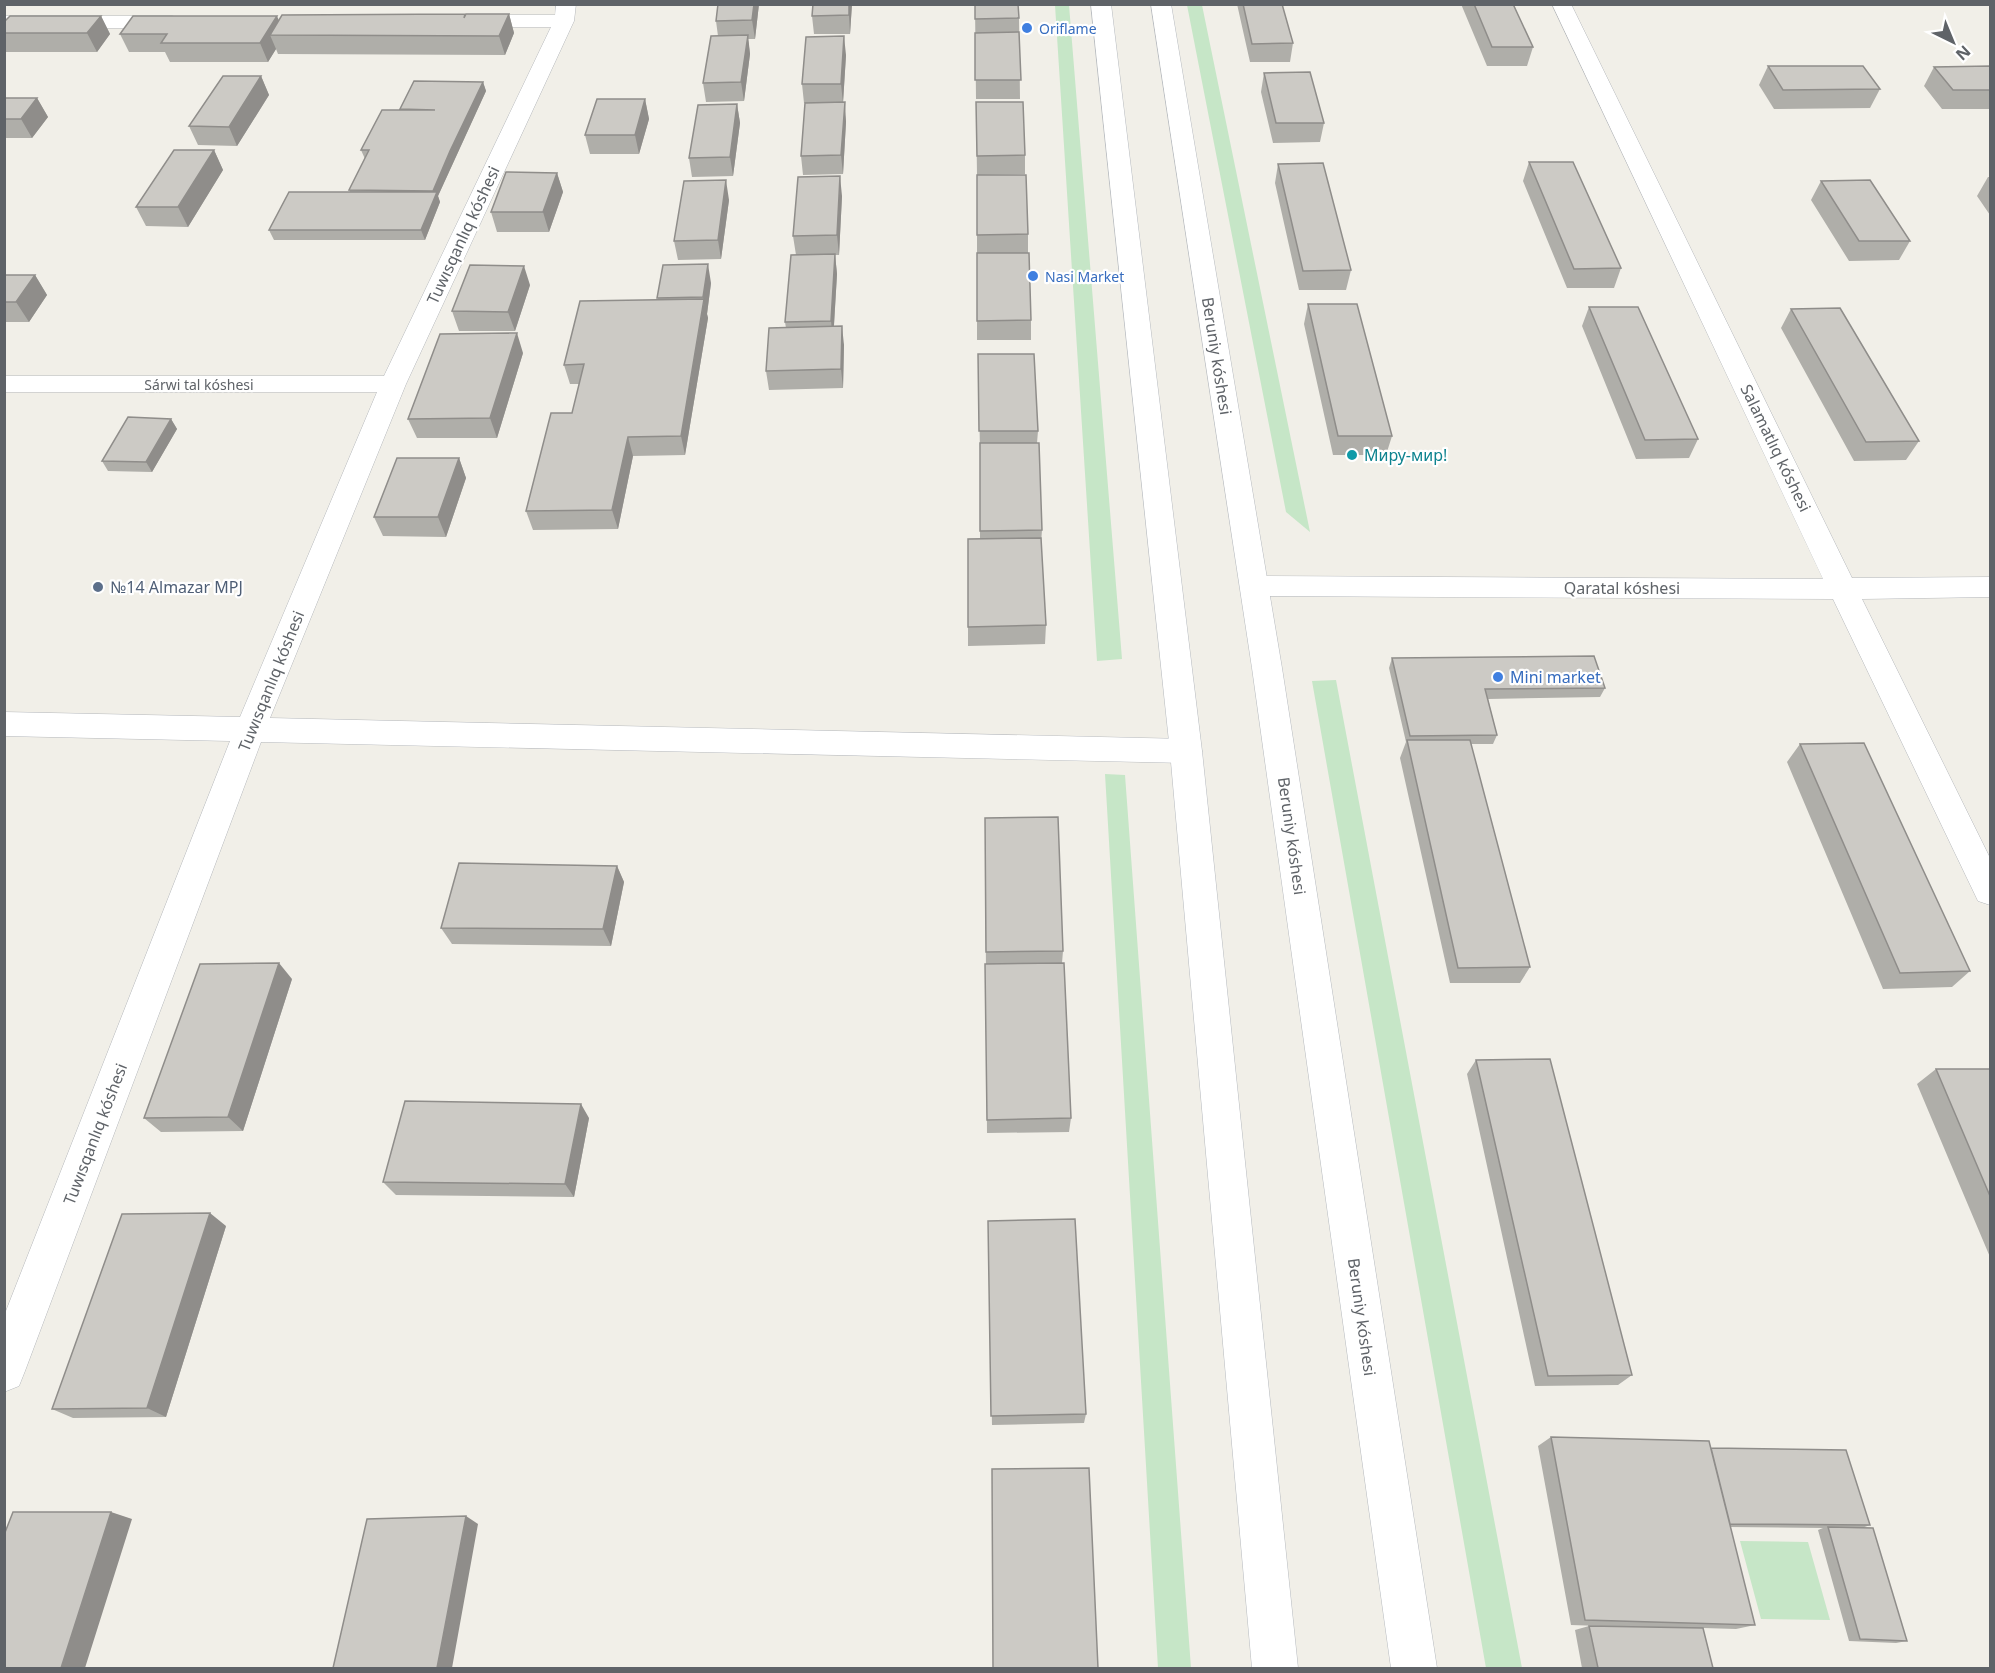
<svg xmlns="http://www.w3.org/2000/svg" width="1995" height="1673" font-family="'Noto Sans',sans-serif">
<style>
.green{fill:#c6e6c7}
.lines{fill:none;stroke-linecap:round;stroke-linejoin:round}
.street-casing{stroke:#b5b8bc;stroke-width:1}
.secondary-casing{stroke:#b6babf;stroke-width:1}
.street{fill:#fff;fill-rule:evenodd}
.secondary{fill:#fff;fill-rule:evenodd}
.wall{fill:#afaea9}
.shaded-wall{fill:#8f8d8a}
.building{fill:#cccac5;stroke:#8f8d8a;stroke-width:1.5}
.shop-dot{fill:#3f7fe0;stroke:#fff;stroke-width:2}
.culture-dot{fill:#0f9aa8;stroke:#fff;stroke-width:2}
.service-dot{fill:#5c6f8a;stroke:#fff;stroke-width:2}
.labels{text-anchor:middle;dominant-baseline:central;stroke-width:4.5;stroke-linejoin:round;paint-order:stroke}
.far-shop-label{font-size:14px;fill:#366cbe;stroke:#fff;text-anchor:start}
.far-street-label{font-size:14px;fill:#5f6368;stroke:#fff}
.street-label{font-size:16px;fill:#5f6368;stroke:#fff}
.culture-label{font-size:16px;fill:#0d838f;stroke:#fff;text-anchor:start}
.service-label{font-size:16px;fill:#4e5e75;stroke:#fff;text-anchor:start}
.shop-label{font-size:16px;fill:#366cbe;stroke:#fff;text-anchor:start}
</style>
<rect width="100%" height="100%" fill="#f1efe8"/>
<!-- green -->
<path class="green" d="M1055,5H1069L1122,659L1097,661Z
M1187,5H1202L1310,532L1286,512Z
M1336,680L1522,1668H1486L1312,681Z
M1105,774L1125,775L1191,1668H1158Z
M1740,1541L1808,1542L1830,1620L1761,1619Z"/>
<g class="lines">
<!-- street casing -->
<g class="street-casing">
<path id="street" d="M556,4H576L574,21L406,384L270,718L1186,739L1197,742L1202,751L1197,760L1186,763L261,742L25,1371L19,1386L4,1392V1316L230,741L4,736V712L240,717L377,392H4V376H384L551,27H467L460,25L457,21L460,17L467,15H555Z
M1552,4H1571L1852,578L1990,577V597L1862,599L1990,858V905L1978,901L1833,599L1254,596L1244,593L1240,586L1244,579L1254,576L1823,579Z
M4,16H172L179,18L182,22L179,26L172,28H4Z"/>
</g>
<!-- secondary casing -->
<g class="secondary-casing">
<path id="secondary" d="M1091,4H1111L1202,751L1298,1668H1252L1170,751Z
M1151,4H1171L1282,668L1437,1668H1391L1252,668Z"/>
</g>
<!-- street -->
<use href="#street" class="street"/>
<!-- secondary -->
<use href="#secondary" class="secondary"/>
</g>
<!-- wall -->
<path class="wall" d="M718,4H759L755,39H748L750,54L744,101L706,102L703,83L718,36L716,21Z
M813,4H852L850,34H814L812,16Z
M975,4L1019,18L1020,99H976Z
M1237,4H1282L1293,43L1290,62H1250Z
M1461,4H1513L1533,47L1527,66H1487Z
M1715,4H1803L1715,5Z
M1866,4H1956L1867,6Z
M465,14V16L509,14L514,33L505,55L278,54L276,49L268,62H170L165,52H129L120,34Z
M101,16L110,34L97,52H5L4,51V22Z
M846,55L843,102L846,122L843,174L803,175L801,156L810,103H804L802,84Z
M1768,66L1880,89L1870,108L1774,109L1759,85Z
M1990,66V109H1942L1924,86L1934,67Z
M1264,73L1324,123L1320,142L1273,143L1261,92Z
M261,76L269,95L237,146L198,145L189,126Z
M483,82L486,91L438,196L440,202L425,240H274L269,230L350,192L349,190L365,159L361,150L401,110L400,109Z
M4,98H37L48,117L32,138H4Z
M645,99L649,119L639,154H590L585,135Z
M976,102L1025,155V174L977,175Z
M737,104L740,123L733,176L692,177L689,158Z
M214,150L223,170L188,227L146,226L136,207Z
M1529,162L1621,268L1614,288H1567L1523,181Z
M1278,164L1351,270L1346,290H1299L1275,183Z
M557,173L563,192L549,232H497L491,212Z
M977,175L1028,234V253L1031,320V340H977Z
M1988,177H1990V215L1977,196Z
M1821,181L1910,241L1899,260L1849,261L1811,200Z
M842,196L839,255H835L837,274L834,326L844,345L843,388L769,390L766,371L786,328L785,322L796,255L793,236Z
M729,200L721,259L678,260L674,241Z
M4,275H35L47,295L29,322H4Z
M711,283L707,314L708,318L685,455L633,456L618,529L533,530L526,511L572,413L579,384H570L564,365L658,299L657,298Z
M530,285L515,331H459L452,311Z
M1308,304L1392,436L1386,455H1333L1304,324Z
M1589,307L1698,439L1689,458L1636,459L1582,326Z
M1791,309L1919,441L1906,460L1854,461L1781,328Z
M523,353L497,438H417L408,419Z
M978,354L1038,431L1037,443L1042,530L1041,544L1046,625L1045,644L968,646V627L980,539V451Z
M171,419L177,429L152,472L108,471L102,461Z
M459,458L466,478L446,537L383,536L374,517Z
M1392,658L1605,688L1600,697L1488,699L1497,735L1493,744H1471L1530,967L1520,983H1450L1400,758L1406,742L1389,668Z
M1800,744L1970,971L1952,987L1883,989L1787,762Z
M985,818L1063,951L1062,963L1071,1118L1069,1132L987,1133Z
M617,866L624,882L611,946L452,944L441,928Z
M292,979L243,1131L161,1132L144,1118Z
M1476,1060L1632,1375L1618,1385L1535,1386L1467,1074Z
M1936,1069H1990V1257L1917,1084Z
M589,1118L574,1197L396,1195L383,1182Z
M988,1221L1086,1414L1084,1423L992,1425Z
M226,1226L166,1417L73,1418L52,1409Z
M1551,1437L1711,1448L1870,1525L1862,1528L1907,1641L1896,1643L1849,1641L1818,1530L1823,1528L1730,1527L1755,1625L1736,1629L1703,1628L1713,1668H1582L1575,1630L1589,1626H1601L1571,1625L1538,1446Z"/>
<!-- shaded-wall -->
<path class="shaded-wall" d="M754,4H759L755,39L752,20Z
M849,4H852L850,34L849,15Z
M509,14L514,33L505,55L499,36Z
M101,16L110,34L97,52L87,33Z
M277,16L285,34L270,35L276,49L268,62L260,43Z
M748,35L750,54L744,101L741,82Z
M844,36L846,55L843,103L841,84Z
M261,76L269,95L237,146L229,127Z
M483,82L486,91L438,196L440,202L425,240L421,230L435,197L433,191L450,151Z
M37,98L48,117L32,138L21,119Z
M645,99L649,119L639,154L635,135Z
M845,102L846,122L843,174L841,155Z
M737,104L740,123L733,176L730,157Z
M214,150L223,170L188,227L178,207Z
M557,173L563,192L549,232L543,212Z
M840,176L842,196L839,255L837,235Z
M726,180L729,200L721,259L718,240Z
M835,254L837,274L833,340L831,321Z
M708,264L711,283L707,314L708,318L685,455L681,436L704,301L703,297Z
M524,266L530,285L515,331L508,312Z
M35,275L47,295L29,322L16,302Z
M842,326L844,345L843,388L841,369Z
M517,333L523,353L497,438L490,418Z
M171,419L177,429L152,472L146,462Z
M628,437L633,456L618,529L612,510Z
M459,458L466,478L446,537L438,517Z
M617,866L624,882L611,946L603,929Z
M279,963L292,979L243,1131L228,1117Z
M581,1104L589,1118L574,1197L565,1184Z
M210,1213L226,1226L166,1417L147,1408Z
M111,1512L132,1519L85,1668H61Z
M466,1516L478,1524L452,1668H437Z"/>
<!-- building -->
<path class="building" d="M718,4H754L752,20L716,21Z
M813,4H849V15L812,16Z
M975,4H1018L1019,18L975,19Z
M1243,4H1282L1293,43L1252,44Z
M1474,4H1513L1533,47H1492Z
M465,14L464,18L466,14H509L499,36L270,35L282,15Z
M10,16H101L87,33H4V22Z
M133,16H277L260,43H161L167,34H120Z
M1019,32L1021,80H975V33Z
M748,35L741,82L703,83L711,36Z
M844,36L841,84H802L806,37Z
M1768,66H1863L1880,89L1783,90Z
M1990,66V90H1953L1934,67Z
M1310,72L1324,123H1276L1264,73Z
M223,76H261L229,127L189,126Z
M414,81L483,82L450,151L433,191L349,190L369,150H361L382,110H435L400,109Z
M4,98H37L21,119H4Z
M597,99H645L635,135H585Z
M845,102L841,155L801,156L805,103Z
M976,102H1023L1025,155L977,156Z
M737,104L730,157L689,158L698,105Z
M174,150H214L178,207H136Z
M1529,162H1573L1621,268L1574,269Z
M1323,163L1351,270L1303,271L1278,164Z
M506,172L557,173L543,212H491Z
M977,175H1026L1028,234L977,235Z
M840,176L837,235L793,236L798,177Z
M726,180L718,240L674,241L684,181Z
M1870,180L1910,241H1859L1821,181Z
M289,192H437L421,230H269Z
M977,253H1029L1031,320L977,321Z
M835,254L831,321L785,322L791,255Z
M708,264L703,297L657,298L663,265Z
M470,265L524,266L508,312L452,311Z
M4,275H35L16,302H4Z
M704,299L681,436L628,437L612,510L526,511L551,413H572L584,364L564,365L580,301Z
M1308,304H1357L1392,436H1338Z
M1589,307H1638L1698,439L1645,440Z
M1840,308L1919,441L1866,442L1791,309Z
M842,326L841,369L766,371L769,328Z
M517,333L490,418L408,419L440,334Z
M978,354H1034L1038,431H979Z
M128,417L171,419L146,462L102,461Z
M980,443H1039L1042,530L980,531Z
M397,458H459L438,517H374Z
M1041,538L1046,625L968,627V539Z
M1594,656L1605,688L1485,689L1497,735L1410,736L1392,658Z
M1407,740H1470L1530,967L1458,968Z
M1864,743L1970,971L1900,973L1800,744Z
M1058,817L1063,951L986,952L985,818Z
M459,863L617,866L603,929L441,928Z
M279,963L228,1117L144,1118L200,964Z
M1064,963L1071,1118L987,1120L985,964Z
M1550,1059L1632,1375L1548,1376L1476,1060Z
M1936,1069H1990V1196Z
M405,1101L581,1104L565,1184L383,1182Z
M210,1213L147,1408L52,1409L122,1214Z
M1075,1219L1086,1414L991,1416L988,1221Z
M1551,1437L1709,1441L1755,1625L1585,1620Z
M1711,1448L1846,1450L1870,1525L1730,1524Z
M1089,1468L1098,1668H993L992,1469Z
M13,1512H111L61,1668H4V1535Z
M466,1516L437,1668H333L367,1519Z
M1828,1527L1873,1528L1907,1641L1860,1639Z
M1589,1626L1703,1628L1713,1668H1598Z"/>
<!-- markers -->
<g class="shop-dot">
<circle cx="1027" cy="28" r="6"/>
<circle cx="1033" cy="276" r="6"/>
<circle cx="1498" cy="677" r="6"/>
</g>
<circle class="culture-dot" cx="1352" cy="455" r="6"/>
<circle class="service-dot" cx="98" cy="587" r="6"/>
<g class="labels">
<!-- far-shop labels -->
<g class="far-shop-label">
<text x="1039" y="28">Oriflame</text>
<text x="1045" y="276">Nasi Market</text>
</g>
<!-- far-street labels -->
<g class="far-street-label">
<text x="199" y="384">Sárwi tal kóshesi</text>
</g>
<!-- street labels -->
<g class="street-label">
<text transform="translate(463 235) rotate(-65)">Tuwısqanlıq kóshesi</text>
<text transform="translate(1217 356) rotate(81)">Beruniy kóshesi</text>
<text transform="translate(1776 448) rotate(64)">Salamatlıq kóshesi</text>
<text x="1622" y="588">Qaratal kóshesi</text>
<text transform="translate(271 681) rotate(-68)">Tuwısqanlıq kóshesi</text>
<text transform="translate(1292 836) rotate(82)">Beruniy kóshesi</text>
<text transform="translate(95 1134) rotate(-69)">Tuwısqanlıq kóshesi</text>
<text transform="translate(1362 1317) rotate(82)">Beruniy kóshesi</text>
</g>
<!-- culture labels -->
<g class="culture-label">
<text x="1364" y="455">Миру-мир!</text>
</g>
<!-- service labels -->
<g class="service-label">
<text x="110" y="587">№14 Almazar MPJ</text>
</g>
<!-- shop labels -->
<g class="shop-label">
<text x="1510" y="677">Mini market</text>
</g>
</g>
<!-- border -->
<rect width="1995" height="1673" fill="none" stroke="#5f6368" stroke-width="12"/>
<!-- north arrow -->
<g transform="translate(1953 42) rotate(137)" stroke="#ffffff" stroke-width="4.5" paint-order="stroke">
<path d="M0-4.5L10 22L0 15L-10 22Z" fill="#5f6368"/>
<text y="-9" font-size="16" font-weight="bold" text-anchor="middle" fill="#5f6368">N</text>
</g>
</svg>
